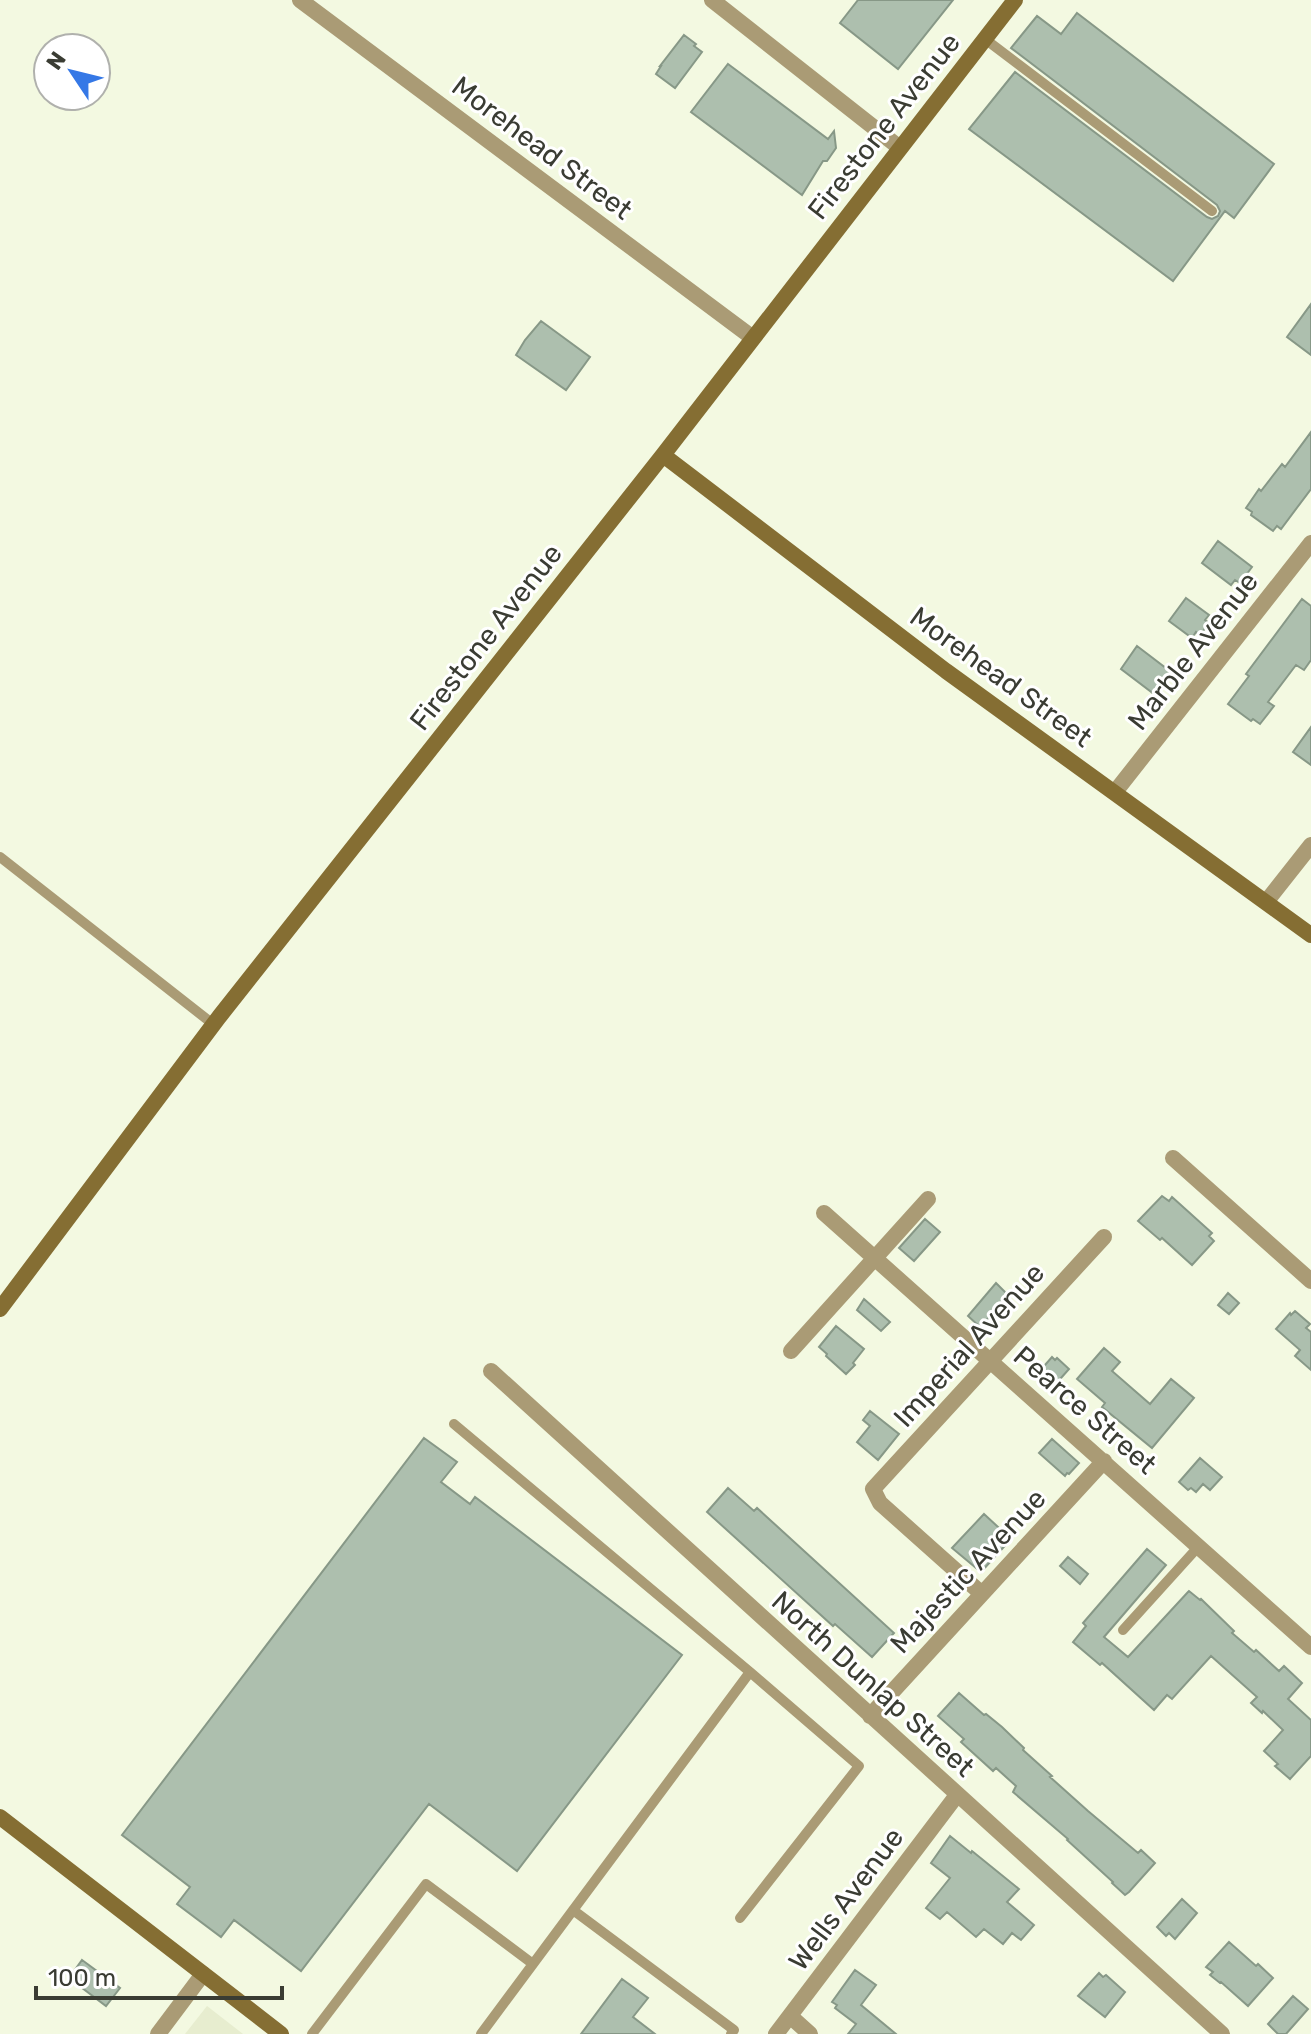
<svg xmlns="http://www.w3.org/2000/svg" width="1311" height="2034" font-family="Rubik,sans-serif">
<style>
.built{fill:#e7edcf}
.building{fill:#adbfae;stroke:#879887;stroke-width:2}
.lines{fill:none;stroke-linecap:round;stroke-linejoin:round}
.lane{stroke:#aa9b75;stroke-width:10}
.street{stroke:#aa9b75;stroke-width:16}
.secondary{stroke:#856e33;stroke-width:16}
.labels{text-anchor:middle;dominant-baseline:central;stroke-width:6;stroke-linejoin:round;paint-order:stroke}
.street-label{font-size:28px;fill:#3a3c33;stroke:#fff}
</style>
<rect width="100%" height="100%" fill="#f3f9e1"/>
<!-- built -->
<path class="built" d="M207,2006L243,2034H185Z"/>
<!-- building -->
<path class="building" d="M858,0H953L898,69L840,23Z
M1077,13L1274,164L1234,218L1225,211L1173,281L969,129L1015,72L1207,217L1212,219L1218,216L1220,211L1217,205L1011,48L1037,16L1061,34Z
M684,35L696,44L694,46L702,52L675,88L656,74L661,66H660Z
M728,64L828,139L834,131L836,148L827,161H823L802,195L691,112Z
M1311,304V355L1287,337Z
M541,321L590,357L566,390L516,355L525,340Z
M1311,432V489L1281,529L1277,526L1273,531L1251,515L1252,512L1246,508L1259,489L1261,491L1282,464L1285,467Z
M1218,541L1252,567L1240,583L1235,580L1231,585L1202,563Z
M1186,598L1209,615L1205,620L1209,623L1200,635L1196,632L1192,638L1169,621Z
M1302,599L1311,606V660L1304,670L1296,665L1268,702L1274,706L1260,724L1253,719L1251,721L1228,704L1249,676L1246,674Z
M1137,646L1171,672L1154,694L1121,669Z
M1311,727V765L1293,752Z
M1162,1196L1169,1201L1172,1197L1212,1233L1209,1236L1214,1241L1192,1265L1162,1238L1160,1240L1138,1221Z
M925,1219L940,1232L914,1261L899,1248Z
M996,1283L1009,1296L980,1327L968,1316Z
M1228,1293L1239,1303L1229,1314L1218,1305Z
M864,1299L890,1322L881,1331L857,1310Z
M1295,1311L1310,1324L1306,1328L1311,1332V1370L1295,1356L1300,1350L1276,1329L1290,1313L1291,1315Z
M836,1326L864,1349L853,1363L855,1365L846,1374L826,1356L827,1354L819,1347Z
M1104,1348L1120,1362L1112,1371L1150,1404L1171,1379L1194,1398L1152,1448L1102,1407L1105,1403L1077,1379Z
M1052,1357L1055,1360L1057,1358L1069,1369L1053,1387L1038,1373Z
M870,1411L899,1434L878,1460L857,1442L870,1426L863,1420Z
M424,1438L457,1462L441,1482L470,1504L475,1497L682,1655L517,1871L429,1804L301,1971L234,1920L221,1937L177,1904L190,1887L122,1835Z
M1052,1439L1079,1463L1069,1474L1067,1473L1065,1476L1039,1453Z
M1200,1458L1222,1477L1210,1490L1203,1484L1196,1492L1191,1488L1188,1490L1179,1482Z
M728,1488L754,1511L757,1508L894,1633L872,1657L835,1624L833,1626L707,1512Z
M984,1514L1011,1539L981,1572L952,1548Z
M1147,1549L1166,1565L1104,1637L1128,1657L1188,1592L1189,1591L1200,1600L1201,1599L1234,1631L1232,1633L1254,1652L1256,1650L1279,1671L1284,1666L1302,1683L1288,1699L1311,1720V1756L1290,1779L1275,1766L1278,1764L1264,1751L1283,1730L1263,1711L1262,1713L1251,1703L1257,1697L1211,1656L1172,1699L1167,1695L1154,1710L1102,1663L1100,1665L1073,1642L1086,1626L1083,1623Z
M1068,1557L1088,1574L1080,1584L1060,1566Z
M959,1693L984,1715L986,1714L1002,1727L1024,1748L1023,1750L1052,1776L1050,1777L1088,1811L1138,1853L1141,1850L1155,1863L1129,1892L1125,1895L1112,1883L1113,1882L1067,1840L1068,1839L1013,1792L1016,1786L996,1768L993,1771L961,1742L964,1739L938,1716Z
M950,1836L971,1853L972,1851L1019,1889L1007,1902L1034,1925L1021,1940L1012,1933L1003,1944L984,1929L976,1937L947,1912L940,1919L926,1908L950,1878L931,1863Z
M1182,1899L1197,1913L1175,1939L1169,1933L1166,1936L1157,1927Z
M1229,1942L1256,1966L1258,1964L1273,1978L1248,2006L1221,1982L1220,1983L1210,1975L1213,1972L1206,1967Z
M82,1960L120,1988L106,2006L69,1978Z
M855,1970L876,1985L861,2005L896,2034H848L856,2024L835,2008L837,2005L832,2002Z
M1099,1973L1103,1977L1106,1975L1125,1992L1105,2017L1078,1996Z
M622,1979L648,1998L633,2017L655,2034H581Z
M1293,1996L1308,2009L1286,2034H1278L1268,2024Z"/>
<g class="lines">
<!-- lane -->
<path class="lane" d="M985,39L1212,211
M0,857L213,1024
M1123,1630L1199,1546
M573,1910L734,2030L731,2034
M740,1918L859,1766L750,1672
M312,2034L426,1884L533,1964L750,1672L454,1424
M481,2034L533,1964"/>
<!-- street -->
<path class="street" d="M300,0L753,338
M712,0L900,148
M1115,792L1311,543
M1266,902L1311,845
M1173,1158L1311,1281
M824,1213L1311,1647
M791,1351L928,1199
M491,1371L1222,2034
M982,1594L880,1503L873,1489L1104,1237
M870,1716L1104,1461
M790,2016L810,2034
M158,2034L203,1974
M776,2034L957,1795"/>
<!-- secondary -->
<path class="secondary" d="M663,455L946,671L1311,935
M0,1309L219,1017L663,455L1015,0
M0,1817L281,2034"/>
</g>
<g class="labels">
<!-- street labels -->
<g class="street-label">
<text transform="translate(884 126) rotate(-52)">Firestone Avenue</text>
<text transform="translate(542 148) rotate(37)">Morehead Street</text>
<text transform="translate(486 637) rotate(-52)">Firestone Avenue</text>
<text transform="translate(1193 651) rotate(-52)">Marble Avenue</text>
<text transform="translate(1001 677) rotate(36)">Morehead Street</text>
<text transform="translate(969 1345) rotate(-48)">Imperial Avenue</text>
<text transform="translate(1085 1410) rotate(41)">Pearce Street</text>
<text transform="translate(968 1571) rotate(-47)">Majestic Avenue</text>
<text transform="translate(873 1684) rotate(42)">North Dunlap Street</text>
<text transform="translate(846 1899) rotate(-53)">Wells Avenue</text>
</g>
</g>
<!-- north arrow -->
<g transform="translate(72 72) rotate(305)"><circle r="38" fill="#ffffff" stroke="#b0b1ad" stroke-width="2"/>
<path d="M0-6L14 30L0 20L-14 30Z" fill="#3578e6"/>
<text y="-12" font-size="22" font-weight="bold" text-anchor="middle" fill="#3a3c33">N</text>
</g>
<!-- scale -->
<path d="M36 1986v12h246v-12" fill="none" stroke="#3a3c33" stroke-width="4"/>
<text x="48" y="1986" font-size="24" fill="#3a3c33" stroke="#ffffff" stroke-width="6" paint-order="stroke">100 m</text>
</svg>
